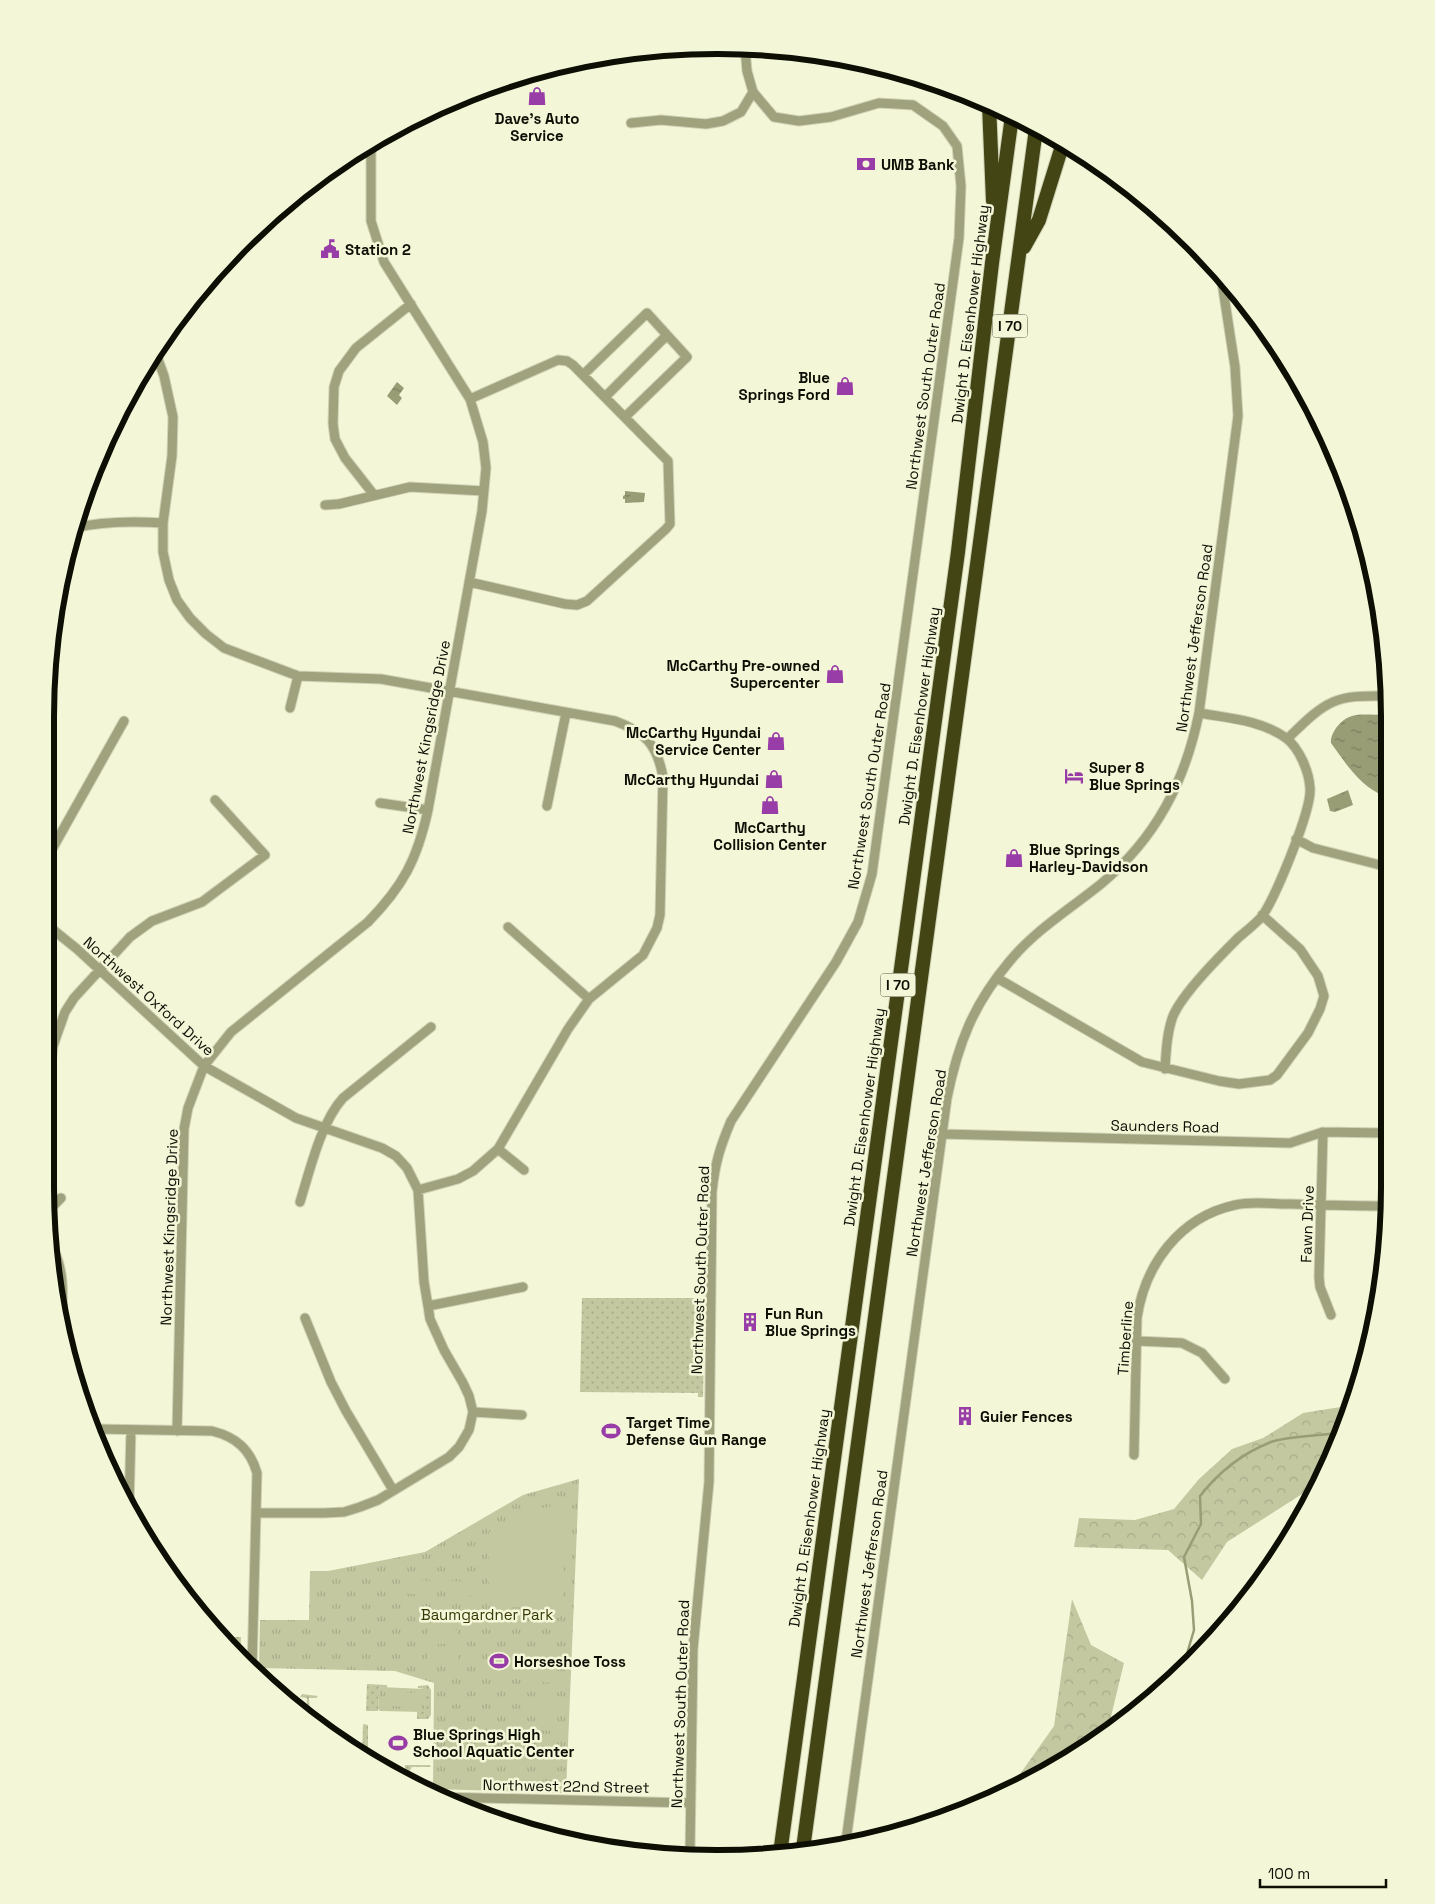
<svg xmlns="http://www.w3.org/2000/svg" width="1435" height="1904" font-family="'Space Grotesk',sans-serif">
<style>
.grass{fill:url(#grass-dots)}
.forest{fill:url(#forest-crowns)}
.park{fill:url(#park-tufts)}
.pitch{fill:#c4c8a1}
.water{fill:url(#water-ripples)}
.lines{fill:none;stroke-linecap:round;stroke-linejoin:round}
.stream{stroke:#999d75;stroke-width:2.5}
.minor-casing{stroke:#cfd2b5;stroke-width:11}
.highway-casing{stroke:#cfd2b5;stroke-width:16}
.minor{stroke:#9fa27d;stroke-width:9}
.highway{stroke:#434514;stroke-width:14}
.labels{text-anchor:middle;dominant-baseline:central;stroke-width:5;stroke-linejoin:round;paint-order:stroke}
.shield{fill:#f4f7d7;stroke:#525443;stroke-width:1}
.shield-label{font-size:14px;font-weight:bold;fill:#0d0e04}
.poi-label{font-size:15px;font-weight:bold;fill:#0d0e04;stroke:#f4f7d7;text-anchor:start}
.street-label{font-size:15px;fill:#0d0e04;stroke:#f4f7d7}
.park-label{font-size:15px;fill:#373906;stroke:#f4f7d7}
.rim{fill:none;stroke:#0d0e04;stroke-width:6}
</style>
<defs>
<pattern id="grass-dots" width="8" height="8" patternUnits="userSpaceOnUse" patternTransform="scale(1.25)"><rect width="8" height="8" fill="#c4c8a1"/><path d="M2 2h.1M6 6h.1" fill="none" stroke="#a7ab89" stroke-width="1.8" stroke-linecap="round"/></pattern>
<pattern id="forest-crowns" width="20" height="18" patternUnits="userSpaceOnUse" patternTransform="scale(1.25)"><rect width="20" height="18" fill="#c4c8a1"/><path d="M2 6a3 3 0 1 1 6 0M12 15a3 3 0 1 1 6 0" fill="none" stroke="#a7ab89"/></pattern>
<pattern id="park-tufts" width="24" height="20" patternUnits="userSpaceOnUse" patternTransform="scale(1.25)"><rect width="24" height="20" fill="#c4c8a1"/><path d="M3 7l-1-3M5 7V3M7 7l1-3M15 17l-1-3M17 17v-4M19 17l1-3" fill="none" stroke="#a7ab89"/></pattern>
<pattern id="water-ripples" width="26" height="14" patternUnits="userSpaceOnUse" patternTransform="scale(1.25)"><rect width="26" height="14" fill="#999d75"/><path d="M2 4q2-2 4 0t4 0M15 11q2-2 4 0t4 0" fill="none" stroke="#7b7e5e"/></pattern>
</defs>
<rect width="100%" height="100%" fill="#f4f7d7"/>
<!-- grass -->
<path class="grass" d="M582,1298H705L703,1397H698V1393L580,1392Z
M235,1637H241L240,1660L234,1652V1645H229L227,1643Z
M367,1684L387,1685V1688L381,1687L379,1689L378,1711H366Z
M428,1685L431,1690V1715L428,1719H417V1712H422L424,1689L418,1688V1686Z
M302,1694L318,1696L316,1698H309L310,1718L306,1715L307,1698L300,1697Z
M363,1724L368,1725V1759L362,1756Z
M405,1765H430L431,1767H412L404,1781L395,1775V1773L405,1774Z"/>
<!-- forest -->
<path class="forest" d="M1353,1405L1313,1487L1227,1542L1202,1580L1168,1550L1074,1547L1079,1518L1135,1520L1174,1509L1199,1479L1232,1449L1263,1438L1303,1413Z
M1072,1599L1091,1645L1124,1663L1107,1733L1091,1746L1013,1784L1054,1726Z"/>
<!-- park -->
<path class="park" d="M579,1479L566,1793L433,1789L434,1683L395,1671L259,1668L260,1620H309L310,1571H328L425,1552L523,1495Z
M381,1687L424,1689L425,1691V1711L422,1712L380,1711L378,1709L379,1689Z"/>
<!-- pitch -->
<path class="pitch" d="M552,1506H567L562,1605L557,1609L489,1606V1532C509,1519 528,1510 552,1506Z
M400,1579L430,1581V1595L399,1593Z
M448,1581L478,1582L477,1596L447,1595Z
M428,1611L458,1612V1626L428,1625Z
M427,1630H457V1644H427Z
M491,1647H508L507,1675L490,1674Z
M427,1648L457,1649V1663L427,1662Z
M527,1650L556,1652L555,1683L525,1681Z
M387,1693H417L416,1707L386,1706Z
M540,1699H554L552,1731L538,1730Z
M446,1755H463V1763H446Z
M446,1768L463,1769V1777L446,1776Z"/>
<!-- water -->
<path class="water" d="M397,382L404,388L399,395L402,398L397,405L387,396Z
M625,491L645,493L644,502L625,503V499H623V496L625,495Z
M1384,714V796C1360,786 1346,764 1331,743C1330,733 1341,719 1352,716C1362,713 1374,716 1384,714Z
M1348,790L1353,805L1335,812L1330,811L1327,799Z"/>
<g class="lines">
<!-- stream -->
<path class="stream" d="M1116,1725L1124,1715L1170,1678L1186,1657L1194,1630L1192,1601L1184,1557L1201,1524L1200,1496C1218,1473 1243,1453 1271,1442C1285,1437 1313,1436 1329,1434L1338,1435"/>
<!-- minor casing -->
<g class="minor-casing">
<path id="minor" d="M631,123L661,120L706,124L723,121L741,112L753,92
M156,354L164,376L173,417L172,456L163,523V552L169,580L177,600L190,618L206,634L224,648L298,676L381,679L615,721C645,732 657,744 663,777L660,915L657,928L643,955L589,999L568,1029L498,1149L473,1171L458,1179L418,1190
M583,375L647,313L687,357L625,417
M605,397L667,335
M374,495L345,458L335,439L333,424L334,387L339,371L356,348L411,304
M325,505L339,504L410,487L484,491
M74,528C104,521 132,521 163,523
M469,582L565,604L577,605L587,601L666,529L670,524L668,461L573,365L567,361L558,360L470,399
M290,708L298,676
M1287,739C1301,726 1315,710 1333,702C1349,695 1368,696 1384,696
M380,803L428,810
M547,806L566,713
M1296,839L1313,848L1384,866
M46,860L124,721
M46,924L77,949L204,1066L296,1118L382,1148L396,1156L407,1168L418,1190L424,1282L428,1306L430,1319L444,1350L463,1383L469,1396L473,1412L469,1430L459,1447L449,1457L378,1500L360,1507L344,1512L324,1513H257
M508,927L589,999
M997,978L1142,1062L1219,1081L1239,1084L1270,1080L1277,1075L1308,1033L1320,1009L1324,996L1318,976L1300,949L1262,915
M1165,1069C1166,1052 1167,1032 1173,1016C1183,993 1219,957 1238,938C1246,931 1257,923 1263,915C1276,895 1312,810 1310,788C1309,771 1299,748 1286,738C1261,720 1228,718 1199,713
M49,1081L53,1046L65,1012L74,998L130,937L152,921L202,902L265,855L215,800
M1323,1132L1319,1277L1320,1287L1331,1315
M942,1134L1290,1143L1323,1132L1384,1133
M498,1149L524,1170
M300,1202C310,1170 321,1122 343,1098L431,1027
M48,1211L61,1198
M53,1248C64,1271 63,1292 62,1317
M428,1306L523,1287
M305,1318L331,1382L346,1411L393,1490
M1137,1341L1182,1343L1202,1353L1225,1379
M473,1412L522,1415
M96,1429L212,1431C236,1437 250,1449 257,1473L252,1670
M177,1431L184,1129L188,1108L204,1066L231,1032L368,922C403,886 417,860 428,810L482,511L486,468L483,442L470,399L384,262L371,221V144
M1134,1455L1137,1318C1145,1264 1180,1217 1235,1205C1252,1201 1271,1204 1289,1204C1321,1205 1352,1206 1384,1206
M129,1508L131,1430
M441,1797L690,1803
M846,1841L947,1098C958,1044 973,1005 1009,962C1035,930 1070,909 1101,884C1156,838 1185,782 1199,713L1238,416L1235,367L1221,276
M690,1853L693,1649L709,1482L712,1192C715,1163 720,1147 731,1121L836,962L858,922L872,874L959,238L961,186L957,146L943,126L913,105L879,103L831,117L799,121L774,117L753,92L747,71L745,48"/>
</g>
<!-- highway casing -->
<g class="highway-casing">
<path id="highway" d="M989,104L993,201
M1024,247L1039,220L1063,143
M803,1849L1036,129
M780,1854L958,552L992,263L1012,116"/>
</g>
<!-- minor -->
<use href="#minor" class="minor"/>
<!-- highway -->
<use href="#highway" class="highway"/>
</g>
<!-- icons -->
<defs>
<g id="shop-bare" transform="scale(1.5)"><path d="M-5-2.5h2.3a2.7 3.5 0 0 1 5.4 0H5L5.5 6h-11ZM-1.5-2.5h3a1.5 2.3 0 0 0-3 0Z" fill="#983ca7" stroke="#f4f7d7" stroke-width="2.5" paint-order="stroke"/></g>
<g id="bank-bare" transform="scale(1.5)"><path d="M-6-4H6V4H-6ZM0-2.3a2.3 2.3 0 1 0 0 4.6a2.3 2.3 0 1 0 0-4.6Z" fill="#983ca7" stroke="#f4f7d7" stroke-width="2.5" paint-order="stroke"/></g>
<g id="civic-bare" transform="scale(1.5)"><path d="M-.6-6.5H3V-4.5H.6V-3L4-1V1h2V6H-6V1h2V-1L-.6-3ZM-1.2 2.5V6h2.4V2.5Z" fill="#983ca7" stroke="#f4f7d7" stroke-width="2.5" paint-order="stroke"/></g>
<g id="hotel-bare" transform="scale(1.5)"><path d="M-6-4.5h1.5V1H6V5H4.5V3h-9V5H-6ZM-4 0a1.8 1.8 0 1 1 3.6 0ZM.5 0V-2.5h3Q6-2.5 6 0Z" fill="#983ca7" stroke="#f4f7d7" stroke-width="2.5" paint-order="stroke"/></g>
<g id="building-bare" transform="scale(1.5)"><path d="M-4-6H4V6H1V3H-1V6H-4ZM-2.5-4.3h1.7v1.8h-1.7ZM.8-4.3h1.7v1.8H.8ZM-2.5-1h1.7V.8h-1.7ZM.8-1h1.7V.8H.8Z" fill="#983ca7" stroke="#f4f7d7" stroke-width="2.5" paint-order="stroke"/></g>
<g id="stadium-bare" transform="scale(1.5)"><path d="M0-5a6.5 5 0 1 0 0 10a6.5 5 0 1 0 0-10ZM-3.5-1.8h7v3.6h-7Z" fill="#983ca7" stroke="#f4f7d7" stroke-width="2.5" paint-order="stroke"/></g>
</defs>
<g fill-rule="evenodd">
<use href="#shop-bare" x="537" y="96"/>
<use href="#bank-bare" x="866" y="164"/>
<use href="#civic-bare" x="330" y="249"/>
<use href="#shop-bare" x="845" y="386"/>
<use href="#shop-bare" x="835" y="674"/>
<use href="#shop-bare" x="776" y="741"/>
<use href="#hotel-bare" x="1074" y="776"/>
<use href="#shop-bare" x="774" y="779"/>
<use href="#shop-bare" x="770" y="805"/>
<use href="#shop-bare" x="1014" y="858"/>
<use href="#building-bare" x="750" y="1322"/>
<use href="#building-bare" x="965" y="1416"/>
<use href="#stadium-bare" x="611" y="1431"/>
<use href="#stadium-bare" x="499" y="1661"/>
<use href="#stadium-bare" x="398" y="1743"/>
</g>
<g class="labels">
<!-- shield labels -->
<g class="shield">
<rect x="992.5" y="314.5" width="35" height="23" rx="4"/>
<rect x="880.5" y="973.5" width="35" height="23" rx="4"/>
</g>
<g class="shield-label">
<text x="1010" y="326">I 70</text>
<text x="898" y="985">I 70</text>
</g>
<!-- poi labels -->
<g class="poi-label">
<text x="537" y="118" text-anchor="middle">Dave's Auto<tspan x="537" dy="17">Service</tspan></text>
<text x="881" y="164">UMB Bank</text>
<text x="345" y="249">Station 2</text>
<text x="830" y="377" text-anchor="end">Blue<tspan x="830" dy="17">Springs Ford</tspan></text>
<text x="820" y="665" text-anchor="end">McCarthy Pre-owned<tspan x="820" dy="17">Supercenter</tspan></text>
<text x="761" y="732" text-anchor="end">McCarthy Hyundai<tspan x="761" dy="17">Service Center</tspan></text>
<text x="1089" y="767">Super 8<tspan x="1089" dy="17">Blue Springs</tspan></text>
<text x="759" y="779" text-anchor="end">McCarthy Hyundai</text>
<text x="770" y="827" text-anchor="middle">McCarthy<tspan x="770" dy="17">Collision Center</tspan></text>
<text x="1029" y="849">Blue Springs<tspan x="1029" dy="17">Harley-Davidson</tspan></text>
<text x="765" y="1313">Fun Run<tspan x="765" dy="17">Blue Springs</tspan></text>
<text x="980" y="1416">Guier Fences</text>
<text x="626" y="1422">Target Time<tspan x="626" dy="17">Defense Gun Range</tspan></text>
<text x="514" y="1661">Horseshoe Toss</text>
<text x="413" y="1734">Blue Springs High<tspan x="413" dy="17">School Aquatic Center</tspan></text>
</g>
<!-- street labels -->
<g class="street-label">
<text transform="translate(970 314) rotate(-83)">Dwight D. Eisenhower Highway</text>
<text transform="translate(925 386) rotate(-82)">Northwest South Outer Road</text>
<text transform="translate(1194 638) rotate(-82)">Northwest Jefferson Road</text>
<text transform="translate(919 716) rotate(-82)">Dwight D. Eisenhower Highway</text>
<text transform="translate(426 737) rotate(-79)">Northwest Kingsridge Drive</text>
<text transform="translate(869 786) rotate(-81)">Northwest South Outer Road</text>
<text transform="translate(149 996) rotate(42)">Northwest Oxford Drive</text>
<text transform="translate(864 1117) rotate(-82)">Dwight D. Eisenhower Highway</text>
<text transform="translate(1165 1126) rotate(1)">Saunders Road</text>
<text transform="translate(926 1163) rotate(-81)">Northwest Jefferson Road</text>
<text transform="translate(1307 1224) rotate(-88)">Fawn Drive</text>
<text transform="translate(169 1227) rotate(-88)">Northwest Kingsridge Drive</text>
<text transform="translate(700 1270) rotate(-88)">Northwest South Outer Road</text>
<text transform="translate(1125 1338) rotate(-86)">Timberline</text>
<text transform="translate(809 1518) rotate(-82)">Dwight D. Eisenhower Highway</text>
<text transform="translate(869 1564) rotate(-82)">Northwest Jefferson Road</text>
<text transform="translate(680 1704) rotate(-88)">Northwest South Outer Road</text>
<text transform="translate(566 1786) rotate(1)">Northwest 22nd Street</text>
</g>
<!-- park labels -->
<g class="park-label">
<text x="487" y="1614">Baumgardner Park</text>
</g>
</g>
<!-- crop -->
<path d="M0 0H1435V1904H0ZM717 54H718A663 663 0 0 1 1381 717V1187A663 663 0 0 1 718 1850H717A663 663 0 0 1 54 1187V717A663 663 0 0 1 717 54Z" fill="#f4f7d7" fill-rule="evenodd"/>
<path class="rim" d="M717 54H718A663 663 0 0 1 1381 717V1187A663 663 0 0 1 718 1850H717A663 663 0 0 1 54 1187V717A663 663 0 0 1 717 54Z"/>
<!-- scale -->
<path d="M1260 1879v8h126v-8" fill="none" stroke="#0d0e04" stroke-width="2.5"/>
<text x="1268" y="1879" font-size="15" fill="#0d0e04" stroke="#f4f7d7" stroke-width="4" paint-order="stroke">100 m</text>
</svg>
